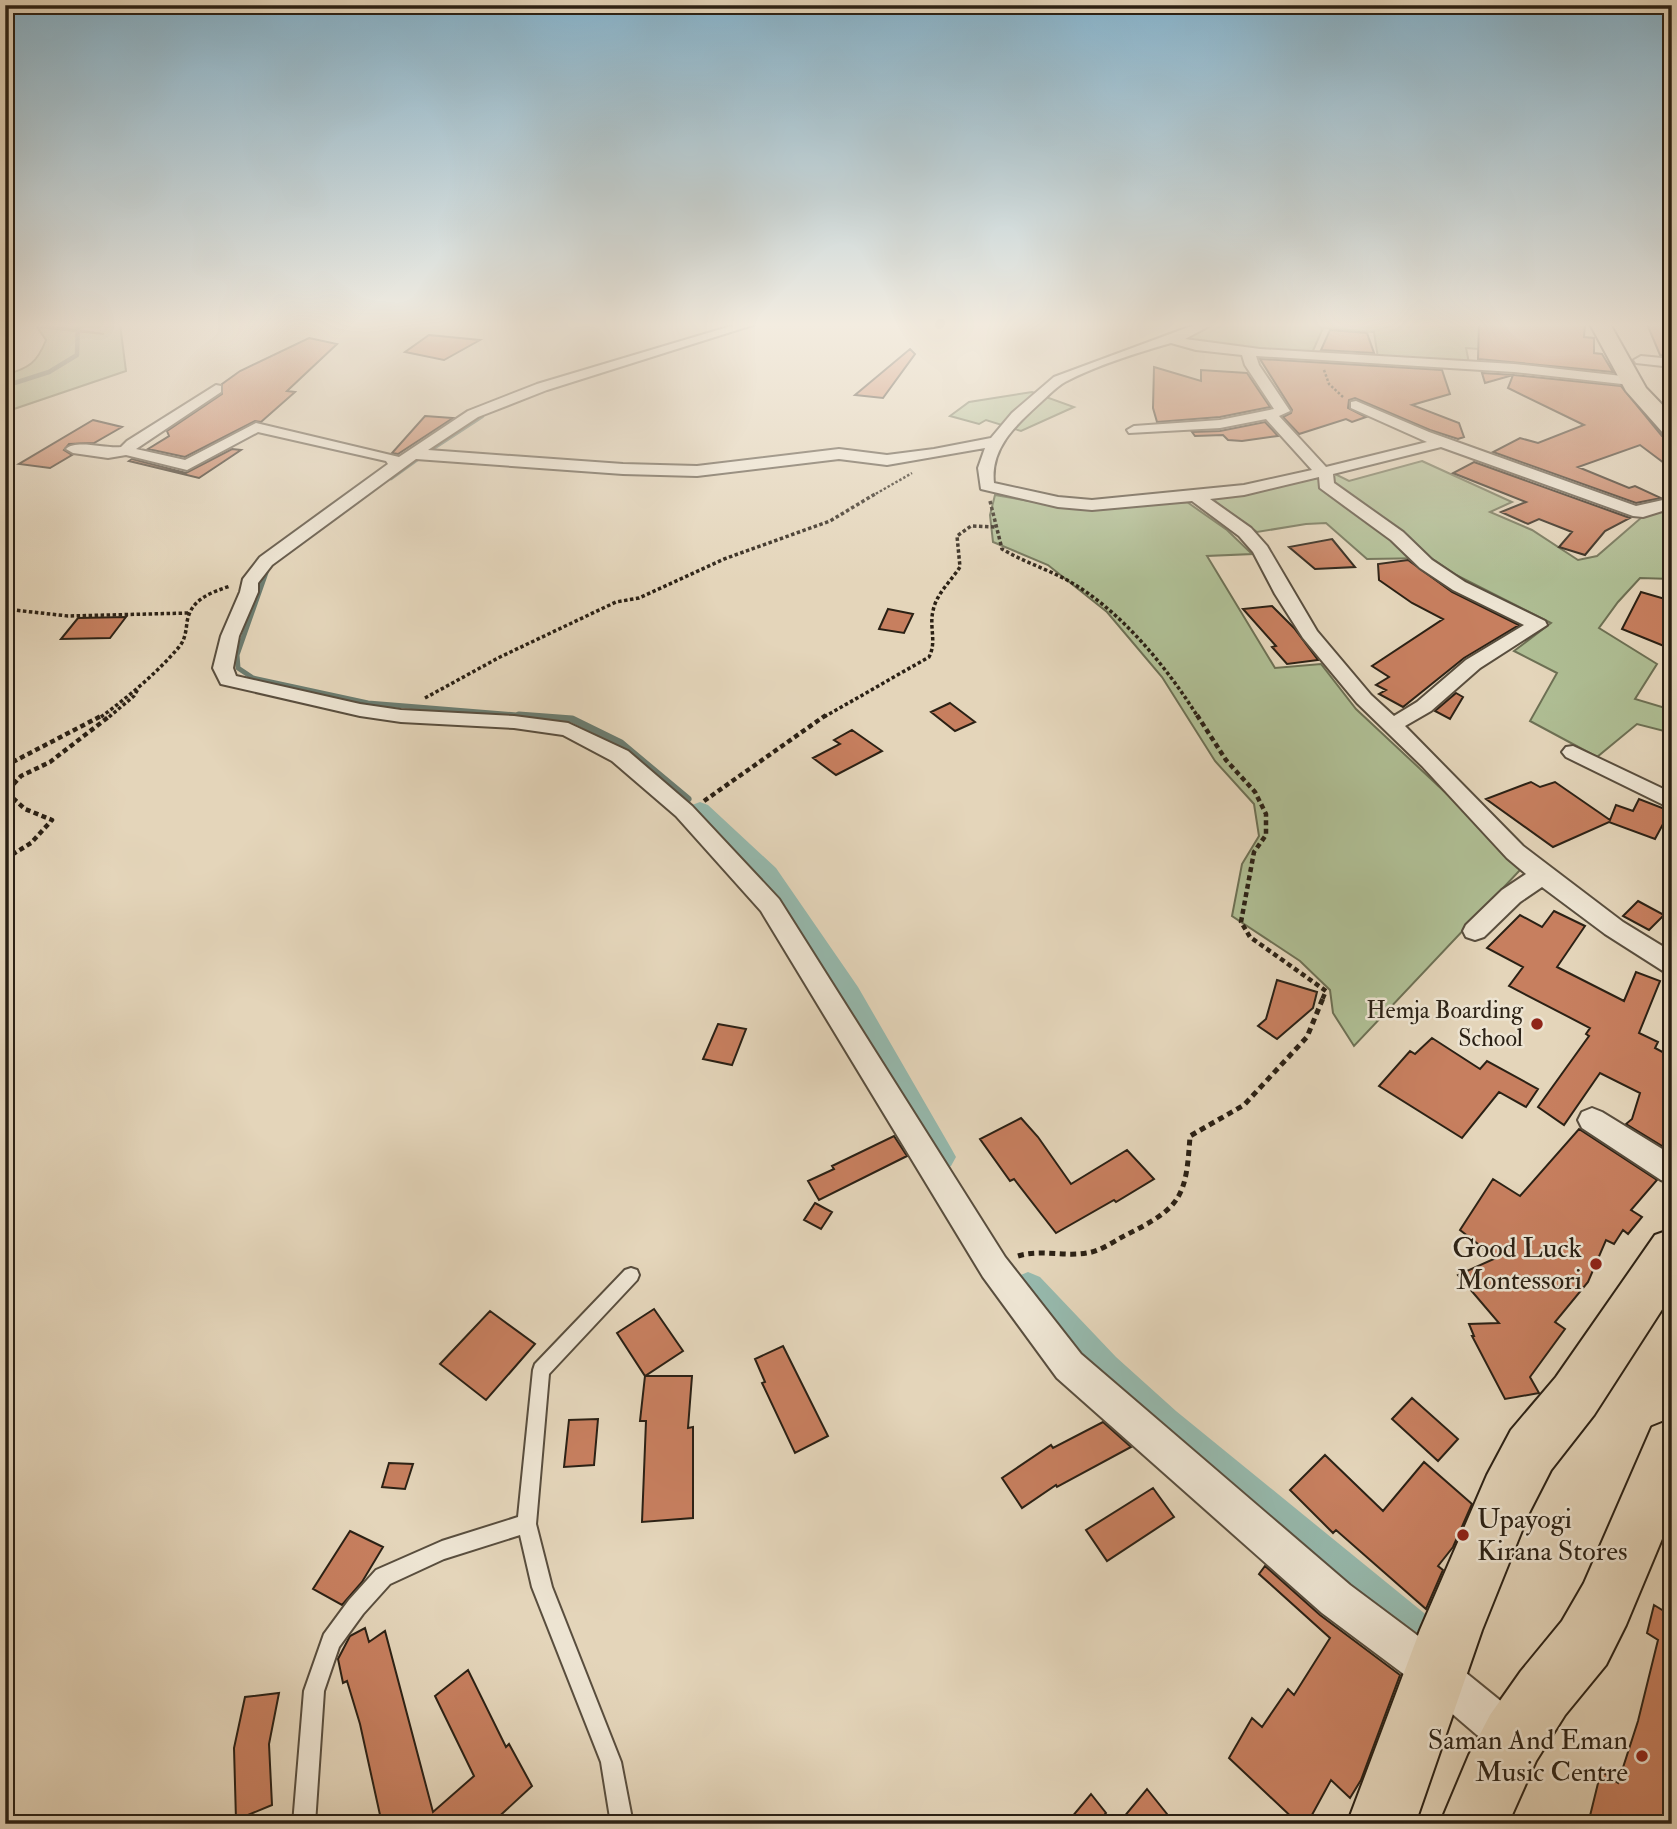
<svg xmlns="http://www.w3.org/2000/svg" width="1677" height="1829" font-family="'IM FELL Double Pica',serif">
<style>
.green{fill:#afbe94;stroke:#6d7054;stroke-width:2}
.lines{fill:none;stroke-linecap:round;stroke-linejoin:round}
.stream-far2{stroke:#6b7c70;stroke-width:4.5}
.stream-far1{stroke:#6b7c70;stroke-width:5}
.stream{stroke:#6b7c70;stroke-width:7}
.canal{fill:#96b9ad;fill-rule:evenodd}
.building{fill:#c77f5f;stroke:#2b2115;stroke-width:2}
.service-casing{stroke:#594e3e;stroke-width:4}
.minor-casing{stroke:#594e3e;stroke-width:4}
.trunk-casing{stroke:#2b2115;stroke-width:4}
.path-far3{stroke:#2b2115;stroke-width:2.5;stroke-dasharray:2.5 2;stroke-linecap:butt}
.path-far2{stroke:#2b2115;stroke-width:3.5;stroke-dasharray:3.5 2.5;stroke-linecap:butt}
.path-far1{stroke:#2b2115;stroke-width:4.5;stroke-dasharray:5 3.5;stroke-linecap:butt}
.path{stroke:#2b2115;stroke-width:5;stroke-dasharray:6 4.5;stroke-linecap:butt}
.service{fill:#ede4d2;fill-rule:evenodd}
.minor{fill:#ede4d2;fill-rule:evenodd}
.trunk{fill:#e4d5ba;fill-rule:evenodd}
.poi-dot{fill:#8f2418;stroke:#ede4d2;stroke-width:2.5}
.labels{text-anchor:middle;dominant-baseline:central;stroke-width:5;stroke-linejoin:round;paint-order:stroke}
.poi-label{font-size:24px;fill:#2b2115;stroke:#ede4d2;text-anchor:end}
.near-poi-label{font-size:28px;fill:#2b2115;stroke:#ede4d2;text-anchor:end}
</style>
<rect width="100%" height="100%" fill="#e4d5ba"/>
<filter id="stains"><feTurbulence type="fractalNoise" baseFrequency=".00286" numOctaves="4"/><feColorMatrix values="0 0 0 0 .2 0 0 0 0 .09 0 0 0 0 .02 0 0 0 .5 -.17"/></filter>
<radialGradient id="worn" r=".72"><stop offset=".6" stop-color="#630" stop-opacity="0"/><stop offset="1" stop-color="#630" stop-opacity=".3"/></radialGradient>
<!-- green -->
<path class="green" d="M34,324H120L126,371L5,412V375C29,368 37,363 46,340L37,327L104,334Z
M1215,324H1492L1508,351L1466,348L1469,363L1378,358L1374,332L1323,328L1312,353L1196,343L1185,339Z
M1032,392L1074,407L1021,431L986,420L979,424L950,416L969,402Z
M1422,461L1512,502L1490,512L1532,530L1578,560L1597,556L1642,517L1665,506L1672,525V579L1640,578L1618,602L1599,628L1657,664L1635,699L1672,710V733L1637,724L1597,757L1530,721L1557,673L1514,651L1551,623L1456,575L1431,558L1367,559L1326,523L1306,524L1257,532L1213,500L1248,488L1325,469L1349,481Z
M995,495L1064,507L1187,502L1227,530L1252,554L1207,556L1275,668L1321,664L1356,709L1478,823L1521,869L1354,1046L1333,1013L1330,990L1300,961L1232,916L1242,864L1259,836L1254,804L1215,761L1162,677L1107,612L1048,565L993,542L990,515Z"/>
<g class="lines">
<!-- stream-far2 -->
<path class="stream-far2" d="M5,386L49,372L77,355L78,324
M430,450L482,416
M391,478L416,460"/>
<!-- stream-far1 -->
<path class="stream-far1" d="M268,567L237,655L238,668L253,678L368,703L541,717"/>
<!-- stream -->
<path class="stream" d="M519,715L572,719L621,743L688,799"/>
<!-- canal -->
<path class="canal" d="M700,802L708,805L776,868L858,987L951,1148L956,1157L951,1166L940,1170L929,1166L838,1001L758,880L688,810L692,805Z
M1028,1272L1040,1277L1116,1357L1176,1411L1451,1635L1457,1650L1451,1665L1436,1671L1421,1665L1150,1437L1090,1383L1016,1299L1011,1288L1016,1277Z"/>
</g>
<!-- building -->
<path class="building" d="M1479,324H1585L1584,337L1594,338V353L1602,354L1613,372L1478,359Z
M1647,324H1672V356L1660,355Z
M1330,330L1367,333L1374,353L1321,350Z
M429,335L480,340L444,360L405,352Z
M309,338L337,344L287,391L295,392L261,422L255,421L185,457L148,449L169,436L167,431L222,394V384L240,371Z
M910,349L915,354L883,398L855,395Z
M1260,359L1442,370L1450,394L1412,405L1459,423L1464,437L1458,439L1430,430L1355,398L1349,400L1348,408L1366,417L1352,422L1346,419L1299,434L1283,417L1291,413L1292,410Z
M1154,367L1201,381V370L1247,373L1270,407L1220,417L1157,422L1153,408Z
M1482,373L1514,375L1621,386L1662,436L1672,438V469L1640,445L1578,467L1629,488L1635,486L1661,498L1636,503L1493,452L1520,438L1538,443L1584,425L1508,388L1513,375L1485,383Z
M425,416L453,418L398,454L392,453Z
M93,420L122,427L94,443L69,444L64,450L72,455L50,468L19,464Z
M1265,422L1278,436L1242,441L1228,440L1223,435L1195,436L1192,432L1220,431Z
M232,449L241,450L199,478L129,461L132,459L186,473Z
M1474,462L1630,518L1605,531L1585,555L1559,547L1572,532L1539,519L1528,524L1501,512L1526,502L1453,473Z
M1332,539L1355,567L1315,569L1289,547Z
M1408,560L1452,592L1519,625L1464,658L1403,707L1379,694L1386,690L1376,685L1389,677L1372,666L1443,619L1412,603L1379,580L1378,564Z
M1641,592L1672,601V638L1664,646L1622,629Z
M1272,606L1294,628L1318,660L1287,664L1272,647L1276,646L1243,609Z
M888,609L913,614L904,633L879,629Z
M126,617L110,638L61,639L78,618Z
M1456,693L1463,697L1450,719L1435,711Z
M950,703L975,722L955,731L931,712Z
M852,730L882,751L836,775L813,758L840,744L834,740Z
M1531,782L1540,787L1555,782L1610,820L1616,805L1633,811L1639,799L1670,811L1655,839L1609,822L1553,847L1486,799Z
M1638,901L1664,915L1649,930L1623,916Z
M1554,911L1585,926L1557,967L1624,1001L1636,972L1660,981L1639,1033L1658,1042L1655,1048L1672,1057V1152L1626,1124L1632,1119L1640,1093L1600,1073L1564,1125L1538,1107L1589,1036L1586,1034L1590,1028L1509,986L1523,967L1487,948L1520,915L1542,927Z
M1277,980L1317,992L1313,1008L1277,1039L1258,1026L1266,1019Z
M718,1024L746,1029L732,1065L703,1059Z
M1432,1038L1480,1069L1487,1061L1538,1089L1526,1107L1499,1092L1462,1138L1379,1086L1410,1051L1415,1054Z
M1021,1118L1038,1137L1071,1184L1127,1150L1154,1179L1116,1202L1114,1200L1056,1233L1014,1179L1010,1181L980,1139Z
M1579,1129L1657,1180L1631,1210L1642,1217L1628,1234L1623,1230L1614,1244L1606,1240L1588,1282L1555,1322L1565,1329L1530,1377L1539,1393L1505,1399L1472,1336H1474L1469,1324L1499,1323L1458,1275L1496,1258L1460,1230L1493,1179L1520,1196Z
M894,1136L907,1156L819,1200L808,1181L834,1169L832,1166Z
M815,1203L832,1212L821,1229L804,1220Z
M654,1309L683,1351L645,1376L617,1333Z
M490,1311L535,1344L486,1400L440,1364Z
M783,1346L828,1436L795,1453L762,1383L765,1382L755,1359Z
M645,1376H692L688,1428L693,1427V1518L642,1522L646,1421H640Z
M1412,1398L1458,1439L1438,1461L1392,1419Z
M598,1419L594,1465L564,1467L569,1420Z
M1103,1422L1131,1447L1057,1487L1056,1485L1022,1508L1002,1478L1051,1445L1053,1448Z
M1325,1455L1383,1511L1424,1462L1472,1504L1453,1547L1438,1566L1443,1570L1426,1609L1336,1530L1333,1533L1290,1490Z
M389,1463L413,1464L405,1489L382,1487Z
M1153,1488L1174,1517L1107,1561L1086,1530Z
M350,1531L383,1547L362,1582L342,1605L313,1589Z
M1265,1566L1320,1615L1400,1675L1361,1780L1350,1798L1331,1780L1307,1824H1299L1229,1758L1252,1718L1262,1727L1288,1689L1294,1695L1330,1638L1259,1574Z
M1654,1605L1672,1616V1824H1588L1601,1771L1618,1783L1638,1721L1658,1640L1647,1633Z
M365,1628L369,1642L385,1631L433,1812L474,1776L435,1696L468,1670L506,1747L509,1744L532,1786L491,1824H382L360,1724L347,1681L343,1683L338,1659L350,1636Z
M279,1693L269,1744L272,1805L236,1820L234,1748L245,1697Z
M1147,1789L1175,1824H1118Z
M1091,1794L1106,1813L1097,1824H1066Z"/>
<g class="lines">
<!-- service casing -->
<g class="service-casing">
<path id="service" d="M631,1268L637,1270L639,1275L637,1280L549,1374L536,1524L552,1587L621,1762L633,1824H611L601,1762L532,1587L520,1535L444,1559L390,1584L363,1614L339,1647L324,1691L315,1824H293L304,1691L324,1634L349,1600L376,1570L442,1541L518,1517L533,1370L535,1364L625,1270Z"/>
</g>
<!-- minor casing -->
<g class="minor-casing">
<path id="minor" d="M738,324H756L547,390L478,417L428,450L623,464L697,466L839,449L887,455L934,449L991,438L1012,413L1054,377L1197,324H1213L1185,339L1260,349L1514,364L1631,377L1638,381L1631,385L1514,372L1256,356L1259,365L1290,411L1279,416L1326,467L1427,442L1351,408V402L1356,401L1429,432L1636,506L1672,498V508L1643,517L1633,516L1441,447L1333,474L1334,483L1403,532L1432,560L1465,582L1545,621L1547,625L1480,668L1431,711L1405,726L1523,846L1623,922L1672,952V973L1663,971L1605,934L1542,887L1520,902L1484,937L1475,940L1466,937L1463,931L1466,925L1502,890L1526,874L1507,858L1422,766L1357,703L1303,638L1275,594L1253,552L1239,536L1192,501L1092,510L1058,507L981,489L978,468L985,448L887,465L839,459L697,476L623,474L416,459L272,565L258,583V592L239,636L233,668L236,676L360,704L401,710L514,716L568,723L628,751L692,806L779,899L1005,1257L1081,1354L1350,1585L1449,1659L1528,1723L1534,1738L1528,1753L1513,1759L1498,1753L1421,1687L1322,1613L1057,1378L983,1277L761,911L676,816L612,761L563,735L514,728L401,722L360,716L221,684L213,668L221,636L240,592L243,579L260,557L388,464L386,461L258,432L187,470L126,455L108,458L73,453L66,449C76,439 106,449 121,447L127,441L216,385L221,386V392L136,449L185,460L256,423L399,457L468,411L537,384ZM1171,343L1196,350L1242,355L1245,365L1274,409L1220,420L1134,426L1127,430L1129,433L1220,428L1266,419L1312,470L1244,485L1092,500L1058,497L994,483C990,448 1016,425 1040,403C1048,396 1056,387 1065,382C1097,365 1136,353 1171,343ZM1319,477L1320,488L1391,540L1420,568L1453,590L1524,625L1466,660L1417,702L1394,716L1371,695L1317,631L1267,546L1251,528L1210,499L1244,495Z
M1641,356L1672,359V367L1636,363L1634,360Z
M1573,746L1672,793V809L1566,757L1562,752L1566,747Z
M1592,1108L1602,1112L1672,1155V1184L1661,1180L1582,1128L1578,1120L1582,1112Z"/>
</g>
<!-- trunk casing -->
<g class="trunk-casing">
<path id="trunk" d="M1590,324H1610L1646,388L1672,415V436L1664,434L1626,391Z
M1672,1229V1294L1594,1415L1551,1470L1529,1513L1482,1630L1415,1824H1347L1420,1630L1487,1475L1511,1430L1556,1377L1655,1235Z
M1672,1419V1515L1626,1625L1606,1665L1565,1715L1536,1761L1508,1824H1440L1469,1755L1490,1715L1521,1671L1562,1621L1584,1583L1652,1427Z"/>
</g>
<!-- path-far3 -->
<path class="path-far3" d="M1324,370L1329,384L1343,397
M872,496L912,473"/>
<!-- path-far2 -->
<path class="path-far2" d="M990,501L1002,549C1022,561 1044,568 1065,579C1119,608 1166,666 1198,717
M5,609L68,616L189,613
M425,698L500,657L616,602L639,598L724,559L830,521L875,494
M101,717C128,697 157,673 179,647C185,640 186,631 187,622C191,599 210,593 230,586
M109,717L134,696L138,689
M824,717L929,657C937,642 929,627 933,611C936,594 951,581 960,567L957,536L971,526L995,527"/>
<!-- path-far1 -->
<path class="path-far1" d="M1197,715L1226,760L1255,792L1266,814V835L1254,852L1241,922L1250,937L1326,991L1322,1000
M5,766L103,715
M704,801L826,715
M5,859L31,843L52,820L25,809L6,792L21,776L50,762L111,715"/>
<!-- path -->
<path class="path" d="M1018,1256C1041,1249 1064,1257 1087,1253C1101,1251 1114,1241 1126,1235C1182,1207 1186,1197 1190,1136L1244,1105L1307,1037L1323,998"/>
<!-- service -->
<use href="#service" class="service"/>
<!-- minor -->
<use href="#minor" class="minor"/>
<!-- trunk -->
<use href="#trunk" class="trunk"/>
</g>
<!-- sky -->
<linearGradient id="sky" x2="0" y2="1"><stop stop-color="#87b6d0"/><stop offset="0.56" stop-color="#f3ece0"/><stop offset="1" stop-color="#f3ece0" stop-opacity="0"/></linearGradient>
<rect width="1677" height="580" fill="url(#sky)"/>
<!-- markers -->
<g class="poi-dot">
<circle cx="1537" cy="1024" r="7"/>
<circle cx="1596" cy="1264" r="7"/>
<circle cx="1463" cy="1535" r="7"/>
<circle cx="1642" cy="1756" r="7"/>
</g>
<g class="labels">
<!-- poi labels -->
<g class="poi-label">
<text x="1523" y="1010">Hemja Boarding<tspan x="1523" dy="28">School</tspan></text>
</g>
<!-- near-poi labels -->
<g class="near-poi-label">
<text x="1582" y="1248">Good Luck<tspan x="1582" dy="32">Montessori</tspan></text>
<text x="1477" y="1519" text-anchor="start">Upayogi<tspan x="1477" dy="32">Kirana Stores</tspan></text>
<text x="1628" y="1740">Saman And Eman<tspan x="1628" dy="32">Music Centre</tspan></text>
</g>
</g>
<!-- margin -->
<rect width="1677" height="1829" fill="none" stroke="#e4d5ba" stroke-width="28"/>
<rect x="7" y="7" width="1663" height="1815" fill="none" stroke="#2b2115" stroke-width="3.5"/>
<rect x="14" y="14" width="1649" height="1801" fill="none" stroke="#2b2115" stroke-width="2"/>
<rect width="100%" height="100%" filter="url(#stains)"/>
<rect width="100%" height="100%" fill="url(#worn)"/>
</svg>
